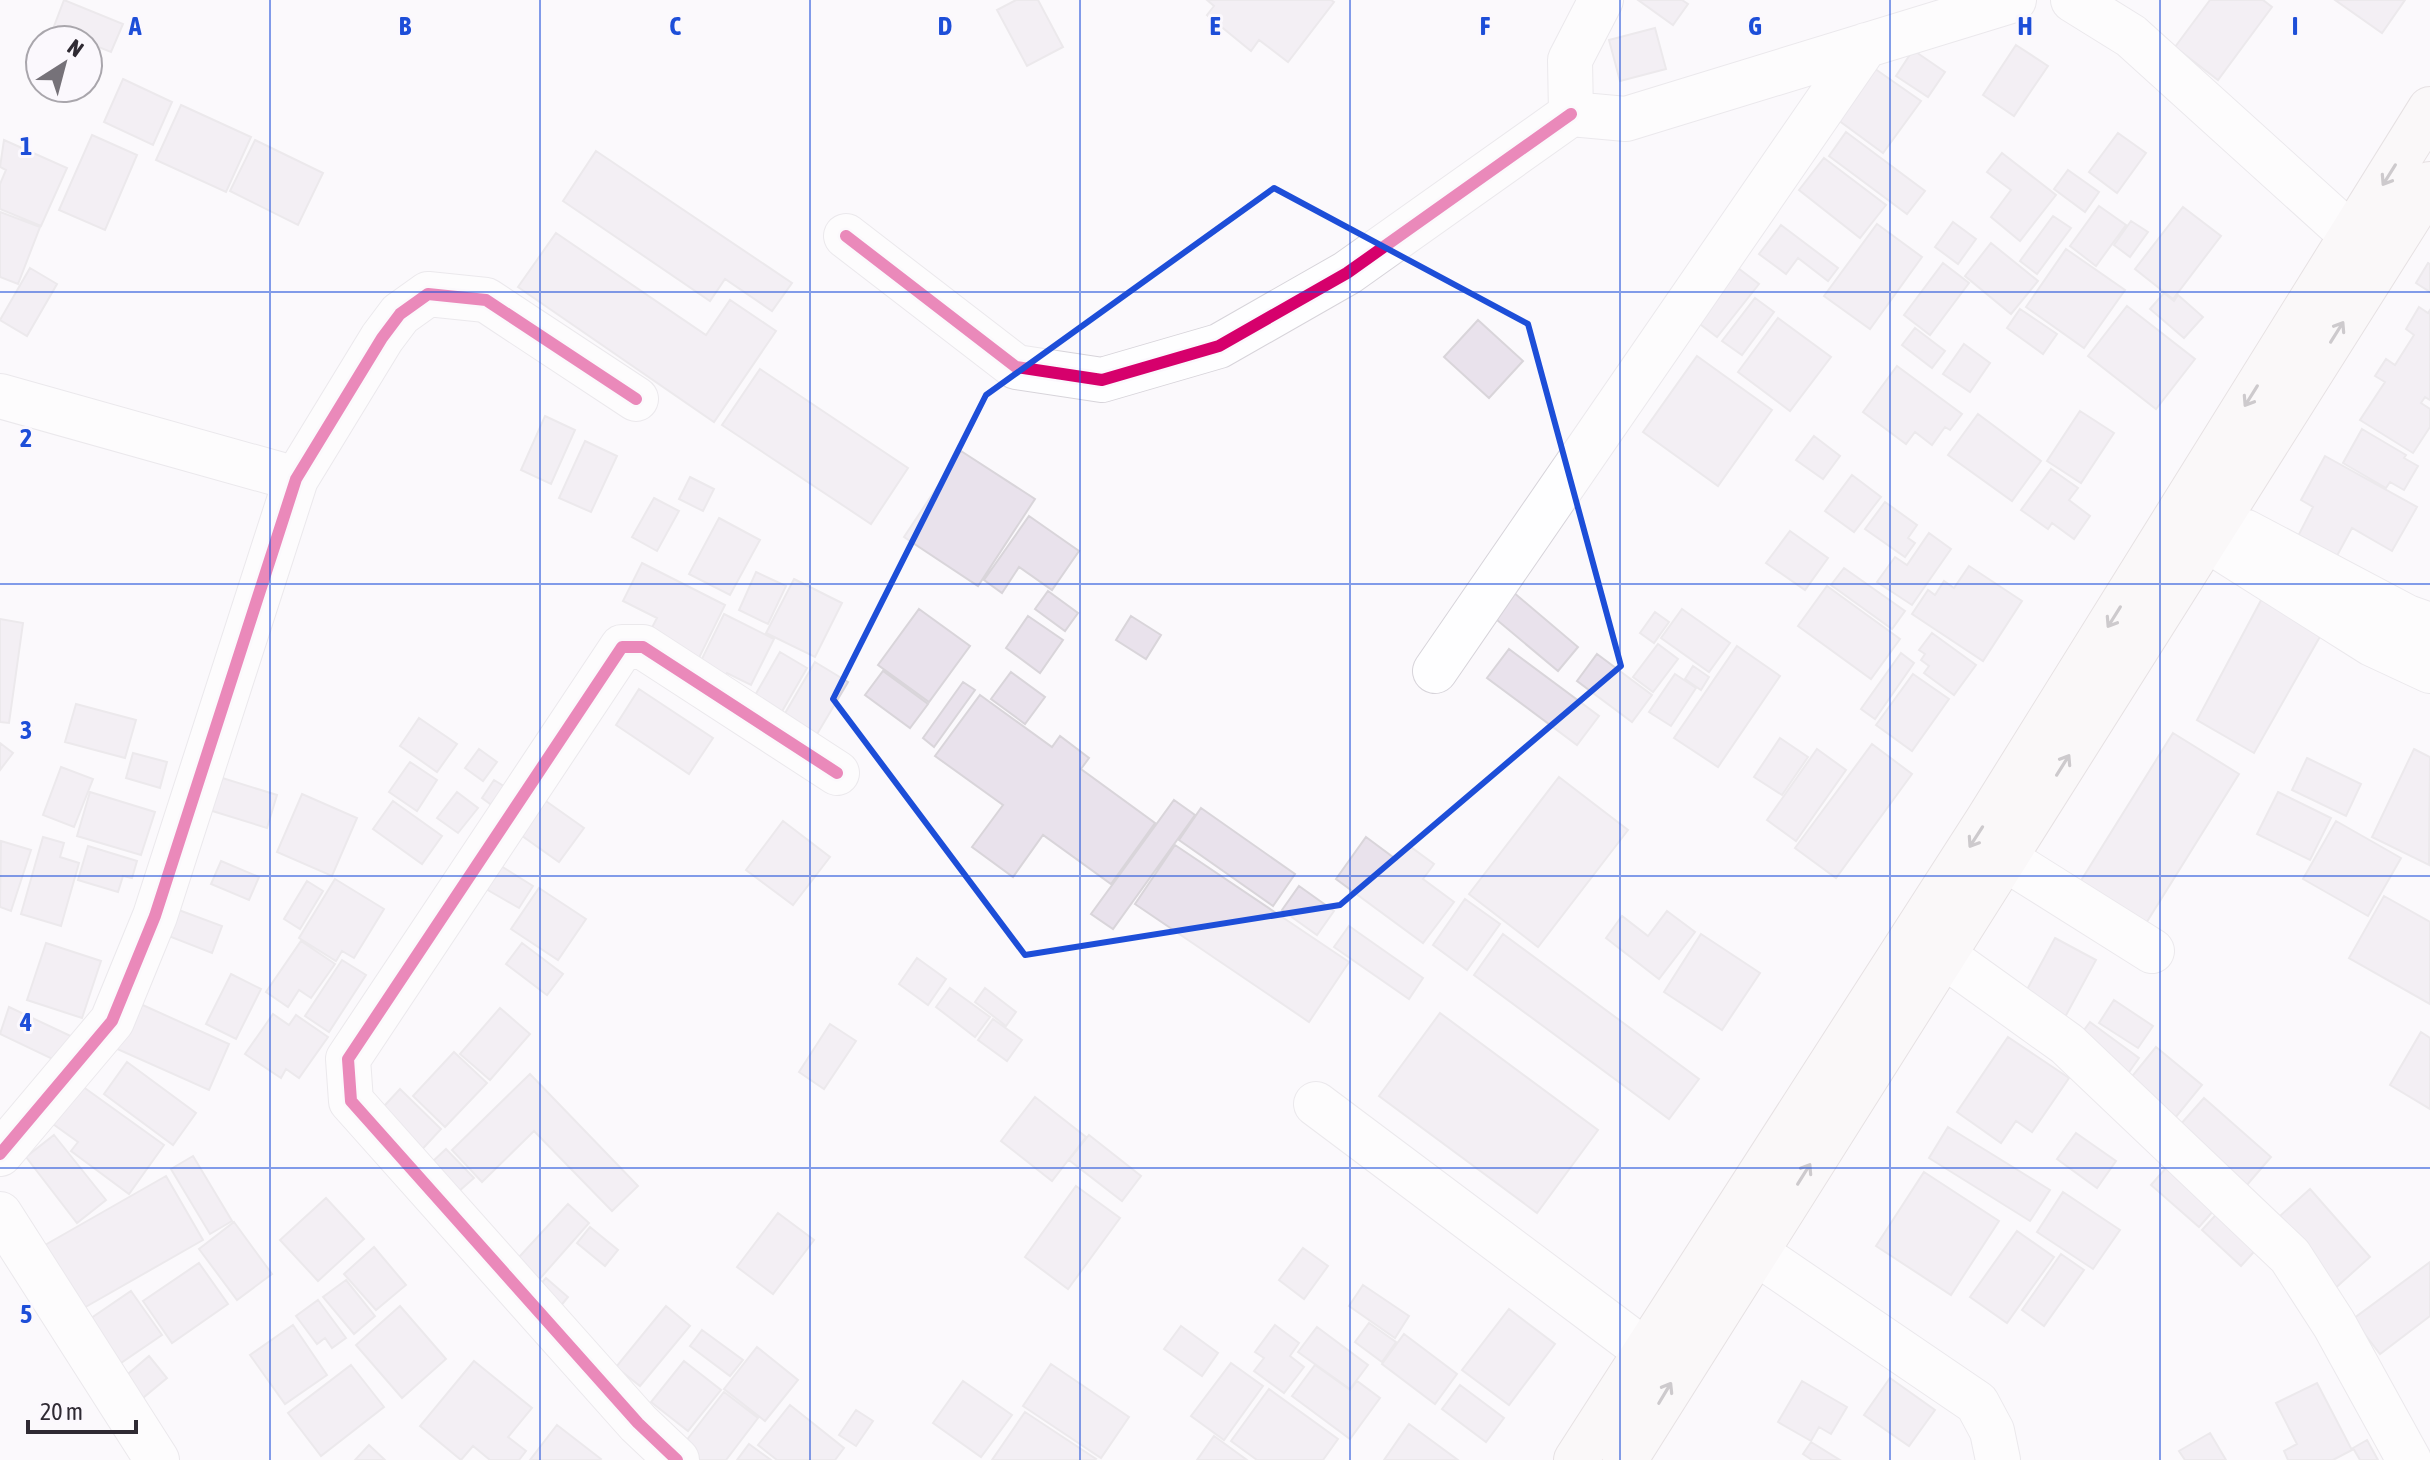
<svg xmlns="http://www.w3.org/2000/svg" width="2430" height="1460" font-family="'Asap Condensed',sans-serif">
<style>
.building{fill:#e9e2ec;stroke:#d9d5da;stroke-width:2}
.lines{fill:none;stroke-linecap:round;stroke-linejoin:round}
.minor-casing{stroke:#d7d4da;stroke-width:46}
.major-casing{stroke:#ccc4c6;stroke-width:46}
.minor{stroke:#fefeff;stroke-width:44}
.major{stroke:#f9f5f5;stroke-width:44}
.cycleway-casing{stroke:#fbf8fd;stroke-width:17}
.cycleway{stroke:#d6006c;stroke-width:12}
.oneway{stroke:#949094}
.marked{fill:none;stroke:#1d4ed8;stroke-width:6;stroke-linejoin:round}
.grid{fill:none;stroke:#1d4ed8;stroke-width:2;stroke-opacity:0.55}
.grid-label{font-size:26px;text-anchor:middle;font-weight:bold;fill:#1d4ed8;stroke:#fbf8fd;stroke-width:6;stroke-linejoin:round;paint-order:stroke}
</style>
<rect width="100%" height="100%" fill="#fbf9fc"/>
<!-- building -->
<path class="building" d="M64,0L123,24L111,52L53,29Z
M1016,0H1038L1063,47L1027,66L997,10Z
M1207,0H1331L1334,2L1288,62L1259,40L1251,51L1207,15L1214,6Z
M1638,0H1682L1688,4L1673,25Z
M2210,0H2263L2272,7L2218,80L2175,47Z
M2335,0H2405L2382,33Z
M1655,28L1666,69L1620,81L1609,40Z
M2016,45L2048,66L2014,116L1983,95Z
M1913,50L1945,72L1928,97L1896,76Z
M1871,66L1921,101L1883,153L1834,117Z
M123,79L172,102L153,145L104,122Z
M181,105L251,137L226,192L156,160Z
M1846,132L1925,191L1907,214L1829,156Z
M2118,133L2146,153L2117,193L2089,172Z
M92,135L137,155L105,230L59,210Z
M4,140L67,168L41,226L0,209V184L6,170L0,167Z
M255,140L323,173L298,225L230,191Z
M596,151L792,283L772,311L725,279L710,301L563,201Z
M2002,153L2056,195L2020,241L1991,217L2011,190L1987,172Z
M1824,158L1886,205L1860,238L1799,190Z
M2068,170L2099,192L2085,212L2054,189Z
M2099,206L2126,225L2096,266L2070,246Z
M2183,207L2221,236L2173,299L2135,269Z
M0,212L40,227L18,284L0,277Z
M2053,216L2071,228L2037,274L2020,261Z
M2131,221L2148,232L2130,257L2114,245Z
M1953,222L1976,239L1958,264L1935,247Z
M1877,224L1922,257L1870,329L1824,296Z
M1781,225L1838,268L1828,281L1798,258L1786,274L1759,254Z
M556,233L706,335L730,300L776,331L714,422L518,287Z
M1991,243L2038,281L2011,314L1965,276Z
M2066,249L2125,290L2084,348L2026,307Z
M1943,263L1969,283L1930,335L1904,315Z
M2428,263L2430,264V292L2416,283Z
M1734,265L1759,284L1717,337L1692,318Z
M30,268L57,284L27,336L0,320Z
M2164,293L2174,301L2178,295L2203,317L2184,338L2150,309Z
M1755,298L1774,312L1742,355L1722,341Z
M2127,306L2195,359L2156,409L2088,356Z
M2419,307L2428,313L2430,310V400L2425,397L2421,403L2430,409V427L2413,453L2360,420L2385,382L2375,376L2386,359L2395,365L2414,335L2406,329Z
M2020,309L2057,334L2043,354L2007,328Z
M1778,318L1831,357L1790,411L1738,372Z
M1478,320L1523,361L1489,398L1444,357Z
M1915,328L1945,351L1932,368L1902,345Z
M1964,344L1990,363L1970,392L1943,374Z
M1697,356L1772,410L1718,486L1643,432Z
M1897,366L1962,414L1950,430L1945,427L1932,445L1915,432L1906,444L1863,412Z
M760,369L908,468L871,524L722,425Z
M2080,411L2114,433L2081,483L2047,461Z
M1978,414L2041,461L2012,501L1948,455Z
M545,416L575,430L551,484L521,470Z
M2362,429L2406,455L2404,458L2418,466L2404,490L2390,482L2386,488L2343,463Z
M1814,436L1840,456L1823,479L1796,460Z
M585,441L617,456L591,512L559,498Z
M961,451L1035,499L978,586L904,537Z
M2325,456L2417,507L2392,551L2352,528L2332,565L2294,544L2313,507L2301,500Z
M2051,469L2078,488L2069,500L2090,516L2074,539L2052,523L2048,529L2021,510Z
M1852,475L1881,497L1854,532L1825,511Z
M690,477L714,489L703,511L679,499Z
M654,498L679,511L657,551L632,537Z
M1885,502L1917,525L1908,538L1915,543L1905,557L1865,529Z
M1029,516L1079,551L1052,590L1019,567L1002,593L984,580Z
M719,518L760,540L730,595L689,574Z
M1790,531L1828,558L1805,590L1766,563Z
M1929,533L1951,549L1912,605L1877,582L1895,557L1907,565Z
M642,563L725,605L696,664L646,639L657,618L623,601Z
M1969,566L2022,601L1983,661L1912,614L1928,590L1935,595L1944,581L1954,588Z
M1844,568L1905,611L1892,629L1831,585Z
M756,572L786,586L768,624L739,610Z
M794,579L842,603L815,657L766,633Z
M1506,586L1578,647L1558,671L1485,610Z
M1827,586L1900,639L1871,679L1798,626Z
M1048,591L1078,613L1065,631L1035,609Z
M2266,591L2326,626L2254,753L2197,720Z
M919,609L970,646L929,702L878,665Z
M1682,609L1730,643L1709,672L1661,638Z
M1655,612L1669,622L1654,643L1640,633Z
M724,614L774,639L751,685L727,673L719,688L694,675Z
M1028,616L1063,640L1040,673L1006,648Z
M1131,616L1161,635L1146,659L1116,640Z
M0,619L23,623L9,723L0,722Z
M1932,633L1976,665L1954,695L1924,673L1929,666L1921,660L1925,654L1919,650Z
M1658,644L1678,659L1653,692L1633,677Z
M1737,646L1780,676L1718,767L1674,738Z
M1509,649L1599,716L1577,745L1487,678Z
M780,652L807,668L773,727L746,711Z
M1901,653L1914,663L1875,719L1861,709Z
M1597,654L1652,695L1632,722L1577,681Z
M815,662L848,682L810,746L777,727Z
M1693,666L1709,677L1701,690L1685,679Z
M883,671L928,704L910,728L865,695Z
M1011,672L1045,697L1025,724L991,699Z
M1675,674L1696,688L1671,726L1649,712Z
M1913,674L1949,699L1912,751L1876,725Z
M963,682L975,690L934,747L923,738Z
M639,689L713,738L689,774L616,725Z
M980,695L1052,747L1060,736L1089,758L1081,769L1155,823L1111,884L1043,835L1013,877L972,847L1003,805L935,756Z
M76,704L136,720L125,758L65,742Z
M419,718L457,744L437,772L400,746Z
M2173,733L2239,774L2143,928L2077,887Z
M1780,738L1808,757L1782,795L1754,777Z
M0,743L13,753L0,770Z
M1872,744L1912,774L1836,878L1795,848Z
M479,749L497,762L483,781L465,768Z
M1817,749L1846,770L1796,841L1767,820Z
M2414,749L2430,757L2429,865L2372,837Z
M133,753L167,762L160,788L126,778Z
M2307,758L2361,784L2346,816L2292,790Z
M410,762L437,780L417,811L389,792Z
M61,767L93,779L74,827L43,815Z
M216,776L277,795L267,828L206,809Z
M1559,777L1628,830L1538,947L1469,894Z
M494,780L510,790L497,809L482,798Z
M90,792L155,812L141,855L77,836Z
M457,792L478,808L458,833L437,818Z
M2278,792L2331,818L2310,860L2257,834Z
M302,794L357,818L332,876L277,852Z
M543,799L584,828L559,862L518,833Z
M1174,800L1195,815L1113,929L1091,914Z
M393,801L442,836L422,864L373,829Z
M1201,808L1295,874L1273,906L1179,840Z
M783,821L830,857L793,905L746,870Z
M2336,821L2401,858L2368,916L2303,879Z
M43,837L64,843L60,857L79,863L61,926L21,914Z
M1366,837L1397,860L1408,845L1434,864L1423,879L1454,902L1423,943L1336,879Z
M1,841L31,850L11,911L0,907Z
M1175,845L1349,962L1309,1022L1135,904Z
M88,846L137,861L132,878L123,876L118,892L78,880Z
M221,861L259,877L249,900L211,884Z
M501,866L533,886L519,908L486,889Z
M335,879L384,909L354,958L342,951L336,961L299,938Z
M307,881L323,891L300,929L284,919Z
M1299,886L1334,911L1317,935L1282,910Z
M539,888L586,919L558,960L511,929Z
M2384,896L2430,922V1004L2349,958Z
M1465,899L1500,924L1467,970L1433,945Z
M176,909L222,926L212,953L166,935Z
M1667,911L1695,932L1659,979L1606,938L1622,916L1648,936Z
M1349,926L1423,978L1409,999L1334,947Z
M1503,934L1699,1079L1669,1119L1474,975Z
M1701,934L1760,973L1722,1030L1664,992Z
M2055,938L2096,960L2058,1030L2017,1008Z
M301,941L335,964L311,998L299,990L288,1007L266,992Z
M46,943L101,961L82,1018L27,1000Z
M522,943L563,974L547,995L506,964Z
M917,958L946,979L928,1005L899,984Z
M342,960L366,975L329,1032L305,1016Z
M231,974L261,989L236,1039L206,1024Z
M950,988L990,1017L975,1037L936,1007Z
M985,988L1016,1012L1006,1026L975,1002Z
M2114,1000L2153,1026L2138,1048L2099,1023Z
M136,1002L229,1044L209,1090L115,1048Z
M9,1007L77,1039L65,1065L0,1034Z
M500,1008L530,1034L490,1080L460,1054Z
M1440,1013L1598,1130L1537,1213L1379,1096Z
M273,1014L289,1025L296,1015L328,1037L299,1078L286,1069L281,1078L245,1054Z
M993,1019L1022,1040L1007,1061L978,1040Z
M2090,1022L2139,1058L2122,1082L2073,1045Z
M830,1024L856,1041L824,1089L799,1072Z
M2421,1032L2430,1038V1109L2390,1085Z
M2008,1037L2069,1078L2032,1132L2016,1121L2001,1143L1957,1112Z
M2156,1047L2202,1085L2175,1118L2129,1080Z
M454,1052L487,1083L445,1127L413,1096Z
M127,1062L196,1113L173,1145L104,1094Z
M530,1074L638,1186L612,1211L534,1131L482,1182L452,1150Z
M82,1086L164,1145L129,1194L71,1151L78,1142L53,1124Z
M400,1089L441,1129L415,1157L373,1118Z
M1035,1097L1086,1137L1052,1181L1001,1141Z
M2204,1098L2271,1157L2240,1193L2172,1134Z
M1948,1127L2050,1190L2030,1221L1929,1158Z
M2076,1133L2116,1161L2097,1188L2057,1159Z
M54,1135L106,1200L77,1223L26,1157Z
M1089,1135L1141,1176L1122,1201L1069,1160Z
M446,1149L474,1178L459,1191L432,1162Z
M193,1156L232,1221L210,1234L171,1169Z
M2173,1160L2222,1201L2199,1227L2151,1185Z
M1924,1172L1999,1221L1951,1295L1876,1246Z
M166,1176L203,1240L82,1309L45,1245Z
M1076,1186L1120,1218L1068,1289L1025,1257Z
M2310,1189L2370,1257L2332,1291L2271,1224Z
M2063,1192L2120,1230L2093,1269L2037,1232Z
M326,1198L364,1239L318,1281L280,1240Z
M568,1204L589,1223L529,1291L507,1270Z
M2223,1207L2262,1243L2241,1266L2202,1230Z
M778,1213L814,1240L773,1294L737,1267Z
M234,1222L272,1274L237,1300L199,1249Z
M590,1227L618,1250L605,1266L577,1243Z
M2017,1231L2054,1257L2007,1323L1970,1297Z
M374,1247L406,1285L376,1310L344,1274Z
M1303,1248L1328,1266L1304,1299L1279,1280Z
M2061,1254L2084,1270L2044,1326L2022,1310Z
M2430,1262V1316L2380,1354L2353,1319Z
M199,1263L228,1304L172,1343L143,1301Z
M546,1278L568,1297L554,1314L531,1295Z
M346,1280L375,1316L354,1334L323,1297Z
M1363,1285L1409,1316L1395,1338L1349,1306Z
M131,1291L162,1335L112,1369L81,1325Z
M318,1300L346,1338L332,1348L325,1338L317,1344L296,1316Z
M400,1306L446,1359L402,1398L356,1345Z
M666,1306L690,1326L640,1386L616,1367Z
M1509,1309L1555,1344L1509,1405L1462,1370Z
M1369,1323L1396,1342L1382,1362L1355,1342Z
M293,1325L327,1375L285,1404L250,1355Z
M1275,1325L1299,1343L1290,1356L1304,1367L1284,1393L1254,1371L1264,1358L1255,1352Z
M1181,1326L1218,1353L1202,1376L1164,1349Z
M1317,1327L1368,1365L1350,1389L1298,1352Z
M702,1330L743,1360L730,1376L690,1346Z
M1404,1334L1457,1374L1435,1404L1382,1364Z
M757,1347L798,1380L765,1421L724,1389Z
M149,1356L167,1378L138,1402L121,1380Z
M474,1361L532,1408L508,1437L526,1451L519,1460H490L473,1446L461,1460L420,1426Z
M684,1361L721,1390L688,1431L651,1402Z
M1231,1363L1263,1386L1224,1440L1191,1416Z
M1051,1364L1129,1417L1101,1458L1023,1406Z
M351,1365L384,1407L321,1456L288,1413Z
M1315,1365L1350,1390L1357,1381L1380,1398L1350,1439L1292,1396Z
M1890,1378L1935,1410L1909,1446L1864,1415Z
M963,1381L1012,1415L981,1457L933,1423Z
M1802,1381L1847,1407L1831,1434L1819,1427L1811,1441L1778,1422Z
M2317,1383L2352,1450L2333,1460H2288L2284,1451L2297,1444L2276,1403Z
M1460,1385L1504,1418L1486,1442L1442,1409Z
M1269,1389L1338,1439L1323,1460H1257L1231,1441Z
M724,1392L758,1418L726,1460H692L679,1450Z
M790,1405L844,1448L835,1460H777L758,1445Z
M856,1410L873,1421L856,1446L839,1435Z
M1025,1412L1096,1459L1095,1460H992Z
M1409,1424L1458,1460H1384Z
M557,1425L601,1459L600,1460H530Z
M2210,1433L2226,1460H2185L2179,1451Z
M1214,1436L1247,1460H1197Z
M2367,1440L2378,1460H2360L2353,1448Z
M1811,1442L1840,1460H1812L1803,1454Z
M749,1444L771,1460H737Z
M369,1445L385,1460H355Z"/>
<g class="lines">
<!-- minor casing -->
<g class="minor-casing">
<path id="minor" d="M1601,0L1570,60L1571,114L1626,119L2014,0
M2073,0L2131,36L2351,235
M846,236L1016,367L1102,380L1219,346L1347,273L1571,114
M0,396L296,479
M2246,532L2407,617L2430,625
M2206,539L2372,644L2430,671
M1435,671L1866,45
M2004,858L2152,951
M1943,955L2067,1044L2290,1256L2334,1324L2409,1460
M1316,1104L1644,1350
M0,1154L112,1021L155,916L296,479L382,338L400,314L428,294L486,300L636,399
M0,1214L157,1460
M1755,1252L1977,1403L1992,1431L1998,1460
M677,1460L638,1423L351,1101L348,1059L622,647H643L837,773"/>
</g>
<!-- major casing -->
<g class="major-casing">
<path id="major" d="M1576,1460L1987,821L2430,109
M1625,1460L2430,184"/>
</g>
<!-- minor -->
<use href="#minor" class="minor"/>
<!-- major -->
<use href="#major" class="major"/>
<!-- cycleway casing -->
<g class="cycleway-casing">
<path id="cycleway" d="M846,236L1016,367L1102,380L1219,346L1347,273L1571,114
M0,1154L112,1021L155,916L296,479L382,338L400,314L428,294L486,300L636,399
M677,1460L638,1423L351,1101L348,1059L622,647H643L837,773"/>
</g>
<!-- cycleway -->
<use href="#cycleway" class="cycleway"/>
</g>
<!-- one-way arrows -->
<defs><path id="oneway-shaft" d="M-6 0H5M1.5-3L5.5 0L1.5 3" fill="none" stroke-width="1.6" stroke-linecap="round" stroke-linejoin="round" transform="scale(2)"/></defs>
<g class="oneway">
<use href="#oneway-shaft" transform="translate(2389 175) rotate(122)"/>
<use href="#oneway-shaft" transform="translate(2337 332) rotate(-58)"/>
<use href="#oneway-shaft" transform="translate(2251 396) rotate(122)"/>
<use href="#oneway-shaft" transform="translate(2114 617) rotate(122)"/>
<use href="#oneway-shaft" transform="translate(2063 765) rotate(-58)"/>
<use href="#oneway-shaft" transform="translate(1976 837) rotate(123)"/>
<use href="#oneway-shaft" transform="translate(1804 1174) rotate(-58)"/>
<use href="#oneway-shaft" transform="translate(1665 1393) rotate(-59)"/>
</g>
<!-- marked area -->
<path d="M0 0H2430V1460H0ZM1274,188L1528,324L1621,666L1340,905L1025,955L833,699L986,395Z" fill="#fbf9fc" fill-opacity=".55" fill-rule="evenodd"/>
<path class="marked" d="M1274,188L1528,324L1621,666L1340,905L1025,955L833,699L986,395Z"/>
<!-- grid -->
<path class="grid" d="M270,0V1460M540,0V1460M810,0V1460M1080,0V1460M1350,0V1460M1620,0V1460M1890,0V1460M2160,0V1460M0,292H2430M0,584H2430M0,876H2430M0,1168H2430"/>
<g class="grid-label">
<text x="135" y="35">A</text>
<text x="405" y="35">B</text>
<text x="675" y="35">C</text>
<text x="945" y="35">D</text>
<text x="1215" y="35">E</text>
<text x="1485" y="35">F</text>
<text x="1755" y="35">G</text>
<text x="2025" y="35">H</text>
<text x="2295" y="35">I</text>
<text x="26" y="155">1</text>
<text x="26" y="447">2</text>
<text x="26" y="739">3</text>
<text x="26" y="1031">4</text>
<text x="26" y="1323">5</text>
</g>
<!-- north arrow -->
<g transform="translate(64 64) rotate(36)"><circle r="38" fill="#fbf8fd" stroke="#a9a6ac" stroke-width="2"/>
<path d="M0-6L14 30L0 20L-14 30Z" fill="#767279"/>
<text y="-12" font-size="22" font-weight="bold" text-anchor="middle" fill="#2f2a33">N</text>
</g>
<!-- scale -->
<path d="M28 1420v12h108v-12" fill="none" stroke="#2f2a33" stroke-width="4"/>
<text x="40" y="1420" font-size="24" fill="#2f2a33" stroke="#fbf8fd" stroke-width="6" paint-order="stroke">20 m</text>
</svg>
